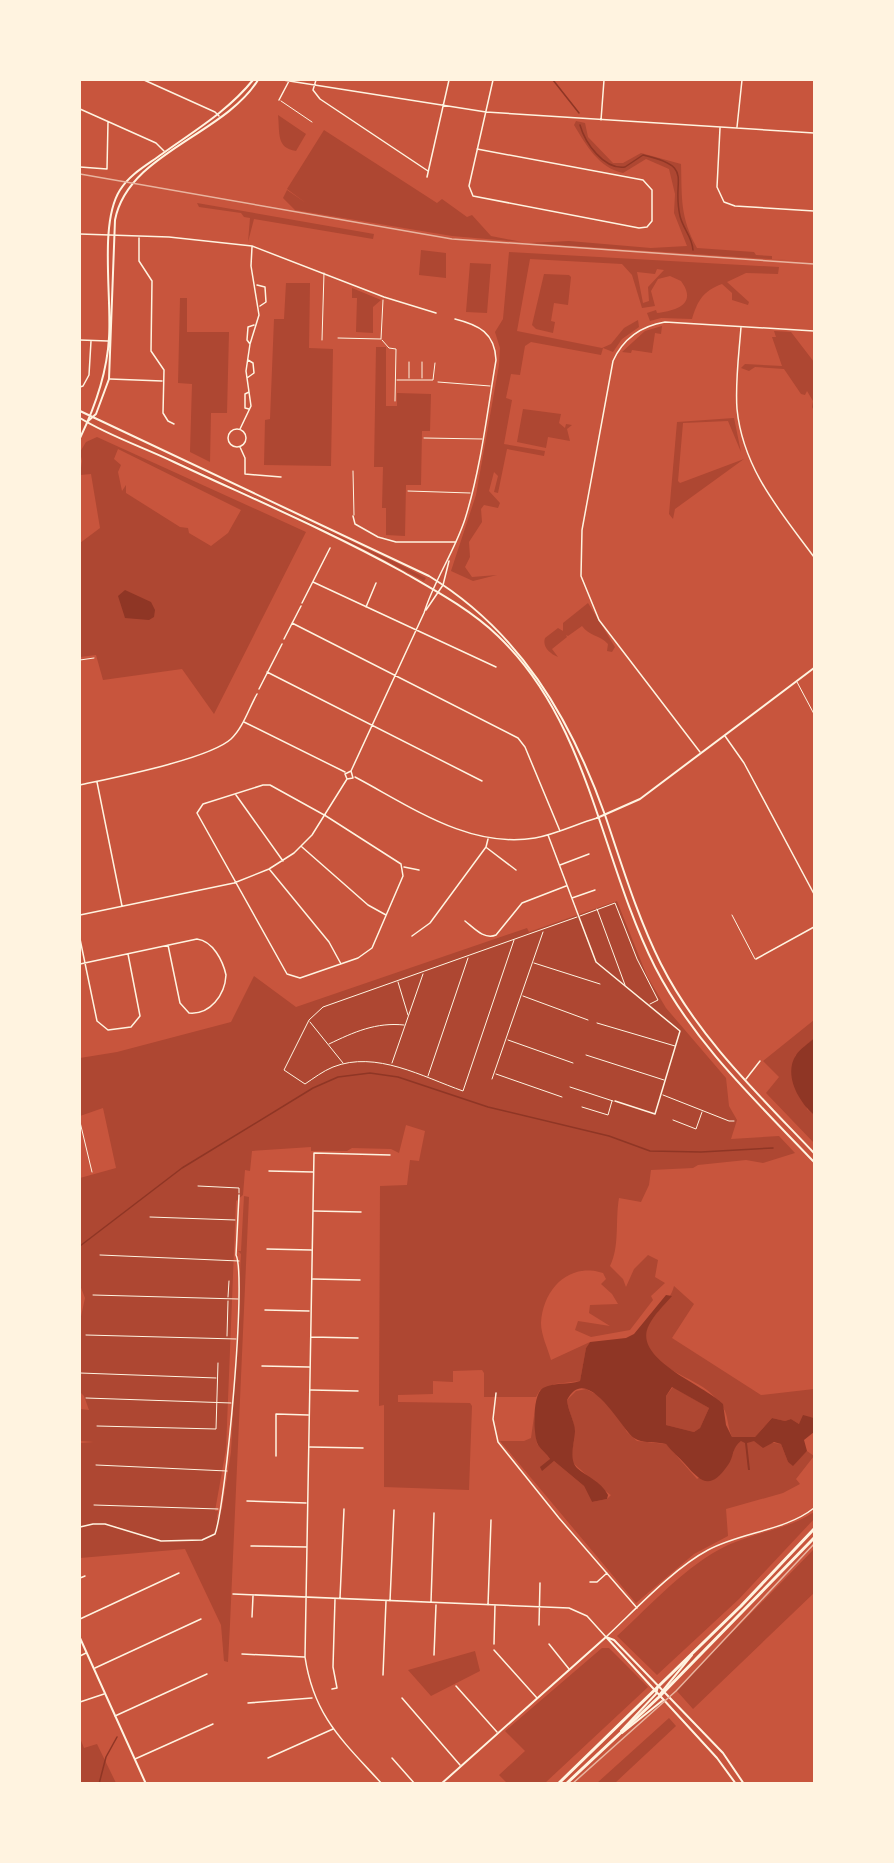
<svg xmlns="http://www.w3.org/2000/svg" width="894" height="1863" font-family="'DejaVu Sans',sans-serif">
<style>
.green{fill:#ae4732;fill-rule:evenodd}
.water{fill:#8f3625;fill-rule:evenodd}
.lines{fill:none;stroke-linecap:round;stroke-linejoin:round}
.stream{stroke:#8f3625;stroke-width:1.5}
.service{stroke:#fff3e0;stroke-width:1}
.minor{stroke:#fff3e0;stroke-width:1.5}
.tertiary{stroke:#fff3e0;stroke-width:2}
.primary{stroke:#fff3e0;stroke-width:3}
.tram{stroke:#e9b49f;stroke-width:1.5}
</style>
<rect width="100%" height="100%" fill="#c8553d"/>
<!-- green -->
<path class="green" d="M278,115L306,134L296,151C276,148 280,133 278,115Z
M576,121L585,123L588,137L613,163H623L641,153L681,164C682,199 680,217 697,248L754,252L756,255L772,256V259L814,262L529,243L569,241L651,248L687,246L674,213L675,194L669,169L646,159L623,173C599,168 586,145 574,125Z
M324,130L437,203L442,199L467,217L472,215L491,236L522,242L452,236L295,210L283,198L287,190L306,203L287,189Z
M197,203L374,234L373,239L254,219L248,242L250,218L244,217L241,213L199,207Z
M421,250L446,253V278L419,275Z
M509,252L779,267L778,274L746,273L727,282L749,302L748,305L732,300V293L722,284C703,291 698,300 692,319L661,318L650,321L647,313L656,310L657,313C676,311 698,304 681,281L670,276L658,279L651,291L655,306L642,308L632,275L622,264L530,259L517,331L602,348L611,344L624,328L638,320L639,327L622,339L613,352L603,348L601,355L531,342L525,346L520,375L511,374L506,398L512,400L504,444L545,451L544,456L507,449L498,493L494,492L498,476L494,472L489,491L500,503L498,508L484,505L481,509L482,522L469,542L470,557L465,567L472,577L497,575L473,581L451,571L476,495L499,365L500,348L495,332L503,319ZM657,269L664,270L648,287L649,301L643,303L637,272L655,274Z
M470,263L491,264L487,313L466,312Z
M544,274L569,275L571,277L568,305L554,303L551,321L555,322L553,333L536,329L532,325Z
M286,283H310L309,348L333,349L331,466L264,465L265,420L270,419L274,319H284Z
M352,288L381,300L373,307V333L356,332L357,298H352Z
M180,298H187V332H229L227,413H211L210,462L190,452L192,384L178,383Z
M662,326L661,334L655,333L652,353L632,350L631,353L622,352L645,331Z
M774,331L791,332L814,362V411L812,407L813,401L807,391L805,395L801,394L784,369L755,367L749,371L741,368L745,364L782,366L772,337H776Z
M376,347H386V406H397V393L431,394L430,431H422L421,485H406L405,536L386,535V508H382L383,467H374Z
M523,409L561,414L559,423L565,428L566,424L572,425L567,429L570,441L548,437L546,448L517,442Z
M734,418L741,452L728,421L683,423L678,481L680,483L744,459L675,509L673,519L669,514L677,422Z
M100,426L397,563L426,578L424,581L364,549Z
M97,437L306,532L214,714L182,669L103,680L96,655L80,657V543L100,528L91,474L80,475L82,461L80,452L86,442ZM118,449L241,510L228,533L211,546L189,533L188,528L180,527L126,493V485L122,491L118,472L121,465L114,459Z
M588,603L615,647L612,652L607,651L608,644C600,635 589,636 582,626L568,636L566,635L567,637L552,649L558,657C550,654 542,647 545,638L558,628L563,631V623Z
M617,901L647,976L666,1008L726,1078L729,1106L737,1120L731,1139L779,1136L795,1153L763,1163L746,1160L698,1165L693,1168L651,1170L649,1185L641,1202L619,1198C615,1221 620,1246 610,1266L623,1279L626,1287L634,1269L648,1255L658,1260L655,1277L665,1283L651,1296L653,1300L630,1330L591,1337L575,1330L578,1321L610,1326L589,1313L590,1305L618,1304L612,1294L601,1284L606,1279L603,1273C569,1262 543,1289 541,1323C541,1335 548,1349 551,1360L590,1342L586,1348L580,1381L555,1384L540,1390L536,1397H484V1373L482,1370L453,1371V1382L433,1381V1394L398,1395V1402L470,1403L472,1406L469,1490L384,1487V1405L379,1406L380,1186L407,1185L410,1160L419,1161L425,1131L406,1125L399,1153L391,1149L352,1148L347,1151H311V1147L252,1151L250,1171L245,1170L243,1195L236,1201L226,1449L215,1511H218L216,1521L222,1509L231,1452L241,1254L238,1251H241L244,1196L249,1197L230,1624L228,1662L224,1661L221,1625L185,1549L80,1558V1443L94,1442L80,1441V1409L89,1410L84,1396L80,1392V1321L85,1298L80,1285V1178L116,1168L103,1108L80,1116V1058L117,1052L231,1022L254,976L296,1007L527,928L529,932Z
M814,1020V1038L795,1056L807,1109L814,1115V1143L766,1093L779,1077L763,1061Z
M674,1286L694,1304L672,1338L761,1395L814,1389V1418L809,1417L799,1424L791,1419L785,1421L772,1418L755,1437H732C728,1428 728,1418 725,1411C722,1404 712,1394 707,1390C688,1375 642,1364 646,1333C649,1315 670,1304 674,1286Z
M673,1387L709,1408L700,1428L694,1432L666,1425V1396Z
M586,1389L599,1396L614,1410L627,1432L637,1441L666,1444L697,1479L733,1454L735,1445L741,1441L754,1440L781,1444L788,1462L793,1465L807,1451L814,1456L796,1479L800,1484L783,1493L726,1509L728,1536L694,1554L636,1603L500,1441H524L531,1438L534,1416L537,1444L550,1459L542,1470L554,1461L584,1486L592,1502L607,1499L611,1495C606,1492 573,1464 572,1461C570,1450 577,1438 574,1427C573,1418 568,1410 567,1400L576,1391Z
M814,1512V1519L739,1599L657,1675L617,1636C652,1604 686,1565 728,1545C756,1532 789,1529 814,1512Z
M814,1549V1593L693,1709L676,1690Z
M602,1648H609L648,1687L545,1783H507L499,1775L525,1751L505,1731Z
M475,1651L480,1671L431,1696L408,1670Z
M669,1718L676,1726L615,1783H597Z
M80,1738L84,1748L97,1744L116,1783H80Z"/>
<!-- water -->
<path class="water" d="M125,590L151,602L155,610L154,617L149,620L125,618L118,596Z
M814,1038V1115C799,1102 783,1075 796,1055C800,1049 809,1043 814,1038Z
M666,1295L672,1296C664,1305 654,1315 649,1325C631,1359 705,1385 723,1404L726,1425L732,1437H755L772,1418L785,1421L791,1419L799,1424L803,1415L814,1418V1432L804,1440L807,1451L793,1466L788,1462L781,1444L774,1442L763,1448L754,1441L747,1443L750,1470H748L745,1443L741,1441C732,1447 734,1457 728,1465C710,1491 701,1482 685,1464C679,1457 672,1452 666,1444C656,1441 642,1444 634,1438C622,1430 587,1361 567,1400C568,1411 575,1422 575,1431C575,1442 568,1459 577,1468C587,1477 601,1481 608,1495L607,1499L592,1502L584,1486L554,1461L542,1471L540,1467L550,1459C547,1454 541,1450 538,1445C533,1435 532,1394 543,1388C554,1382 568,1385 580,1381L586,1348L590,1342L626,1338L634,1334ZM672,1387L709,1408L700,1428L694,1432L666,1425V1396Z"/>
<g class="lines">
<!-- stream -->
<path class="stream" d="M553,80L579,113
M580,125C585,143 604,170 625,167L643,155C696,167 671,178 680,216C683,229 692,236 693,250
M80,1246L182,1168L313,1088L338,1077L370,1073L398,1077L488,1107L609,1136L650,1151L701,1152L773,1148
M99,1784L106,1757L117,1737"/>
<!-- service -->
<path class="service" d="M281,101L312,122
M338,338L381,339L383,300
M322,340L324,273
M382,340L389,348L396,349L395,401
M409,378V362
M422,378V362
M397,380H433L435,363
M438,382L490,386
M424,438L482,439
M353,471L354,515
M408,491L470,493
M80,660L94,658
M797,682L814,714
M597,909L625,985
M732,915L755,959
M580,916L615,903L637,959L658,1000L650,1004
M514,940L463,1091C423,1077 376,1050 333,1067C323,1071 314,1078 305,1084L284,1070L309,1020L323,1007L577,917
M534,963L600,984
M398,982L408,1015
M523,996L588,1020
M310,1022L343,1063
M597,1023L675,1046
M508,1040L573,1063
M329,1044C354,1032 376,1022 404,1025
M586,1055L664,1080
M392,1063L423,974
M496,1074L562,1097
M428,1076L468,958
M492,1079L543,932
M570,1087L613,1101
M663,1095L729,1121H734
M582,1107L608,1115L612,1101
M673,1120L696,1129L702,1112
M80,1122L92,1172
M198,1186L239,1188V1193
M150,1217L235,1220
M100,1255L239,1261
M93,1295L238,1299
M228,1297L229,1281
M86,1335L236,1339
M227,1336L228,1301
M80,1373L216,1378
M86,1398L231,1403
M97,1426L216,1429L218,1363
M96,1465L227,1471
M94,1505L218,1509"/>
<!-- minor -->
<path class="minor" d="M144,80L215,112L219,116
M283,80L486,112L814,133
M316,80L313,90L320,99L428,171
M279,100L289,81
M80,109L156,143L164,151
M601,120L604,80
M737,127L742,80
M720,128L717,187L724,202L735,206L814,211
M477,149L643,180L652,190V221L647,227L639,228L473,196L469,186L493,80
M80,167L107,169L108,122
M427,177L449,80
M80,234L169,237L252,246L384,297L436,313
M139,238V261L152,281L151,351L164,370L163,413L168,421L174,424
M257,285L265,287L266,302L260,306
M741,327C739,354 735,382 737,409C743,469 780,511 814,557
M80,340L108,341
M250,344L247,340L248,327L254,325
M247,378L254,373L253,363L248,360
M110,379L162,381
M80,387L83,386L89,375L91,341
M249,409L245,408V394L249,392
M240,429L251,406L246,371L250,344L259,315L251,266L252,247
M228 438a9 9 0 1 1 18 0a9 9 0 1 1-18 0Z
M240,447L245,458V474L281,477
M353,516L355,524L378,537L396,542H456
M313,582L496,667
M302,603L330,548
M366,607L376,583
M426,610L443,585L449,561
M292,623L518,738L525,747L560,831
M284,639L301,606
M267,672L482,781
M259,689L282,644
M244,722L345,772
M725,736L744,763L814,894
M700,752L599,620L581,576L582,530L613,361C623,339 641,326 665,322L814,331
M351,771L424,613C434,580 454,553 465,519C481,468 487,413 496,360C495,333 479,325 455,319
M355,777C410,806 469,849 535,838C557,834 576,824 597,818
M97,782L122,906
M80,785C112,778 209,759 231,739C243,728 249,708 257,694
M263,785H270L326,816L401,864L403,876L372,948L358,958L300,978L287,974L197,813L203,804Z
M236,795L283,861
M548,835L596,962L680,1031L655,1114L615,1101
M302,847L368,905L386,915
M487,848L516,870
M560,865L589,854
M404,867L419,870
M270,870L329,942L341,964
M572,898L595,890
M80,915L234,883L269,869L294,853L312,835L347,779L353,778L351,771L345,774L347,779
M465,921C474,928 484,940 496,935L522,903L566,886
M412,936L430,923L486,847L488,839
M80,939L97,1021L108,1030L131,1027L140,1016L128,954
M756,959L814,927
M80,964L197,939C213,941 223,961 226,975C225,995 210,1015 189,1013L180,1003L168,945
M746,1079L760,1061
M269,1171L313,1172
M314,1211L361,1212
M267,1249L311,1250
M313,1279L360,1280
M265,1310L309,1311
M311,1337L358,1338
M262,1366L309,1367
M311,1390L358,1391
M496,1393L493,1419L498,1442L559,1518L637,1608
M310,1447L363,1448
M276,1456V1414L308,1415
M247,1501L306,1503
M80,1527L93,1524H105L161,1541L202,1540L215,1534C226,1504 247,1276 236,1255L239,1195
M251,1546L307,1547
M80,1578L85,1576
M590,1582H597L607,1573
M233,1594L569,1608L587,1616L606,1637C635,1610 674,1568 708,1550C741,1532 785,1531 814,1508
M340,1598L344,1509
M390,1601L394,1510
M431,1602L434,1513
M488,1605L491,1520
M252,1617L253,1596
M80,1619L179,1573
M539,1625L540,1583
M494,1644L495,1605
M549,1644L569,1669
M494,1650L537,1698
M242,1654L304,1657
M434,1655L436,1605
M80,1656L86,1653
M95,1668L201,1619
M383,1675L386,1601
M456,1686L497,1732
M332,1689L337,1688L333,1667L335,1599
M402,1698L460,1765
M80,1702L104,1694
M248,1703L312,1698
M115,1716L207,1674
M268,1758L333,1729
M392,1758L415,1784
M135,1759L213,1724
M382,1784C343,1741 314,1717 305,1657L314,1153L390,1155"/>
<!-- tertiary -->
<path class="tertiary" d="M80,411L429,576C519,631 570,717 605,815C622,865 637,916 661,964C698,1037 758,1094 814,1153
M80,418C109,436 143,447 174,462C251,498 329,531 403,572C436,591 471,610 498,636C590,724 600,858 655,967C694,1043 756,1101 814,1162
M87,422L96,414L109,379L115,220C128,153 224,135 258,80
M80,438C95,407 107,373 109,338C112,297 99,223 120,190C130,174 147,165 162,154C194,131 228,111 253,80
M597,818L640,799L814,668
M606,1637L614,1640L723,1753L744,1784
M80,1638L146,1784
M607,1638L717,1758L736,1784
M660,1694L692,1655
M621,1731L656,1694L658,1686
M622,1733L662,1701
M441,1784L606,1637"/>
<!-- primary -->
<path class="primary" d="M558,1784L741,1606L814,1529
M566,1784L659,1697L814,1538"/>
<!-- tram -->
<path class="tram" d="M80,174L452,239L814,264
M572,1784L676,1691L814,1544"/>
</g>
<!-- border -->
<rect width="894" height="1863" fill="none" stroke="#fff3e0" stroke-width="162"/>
</svg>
